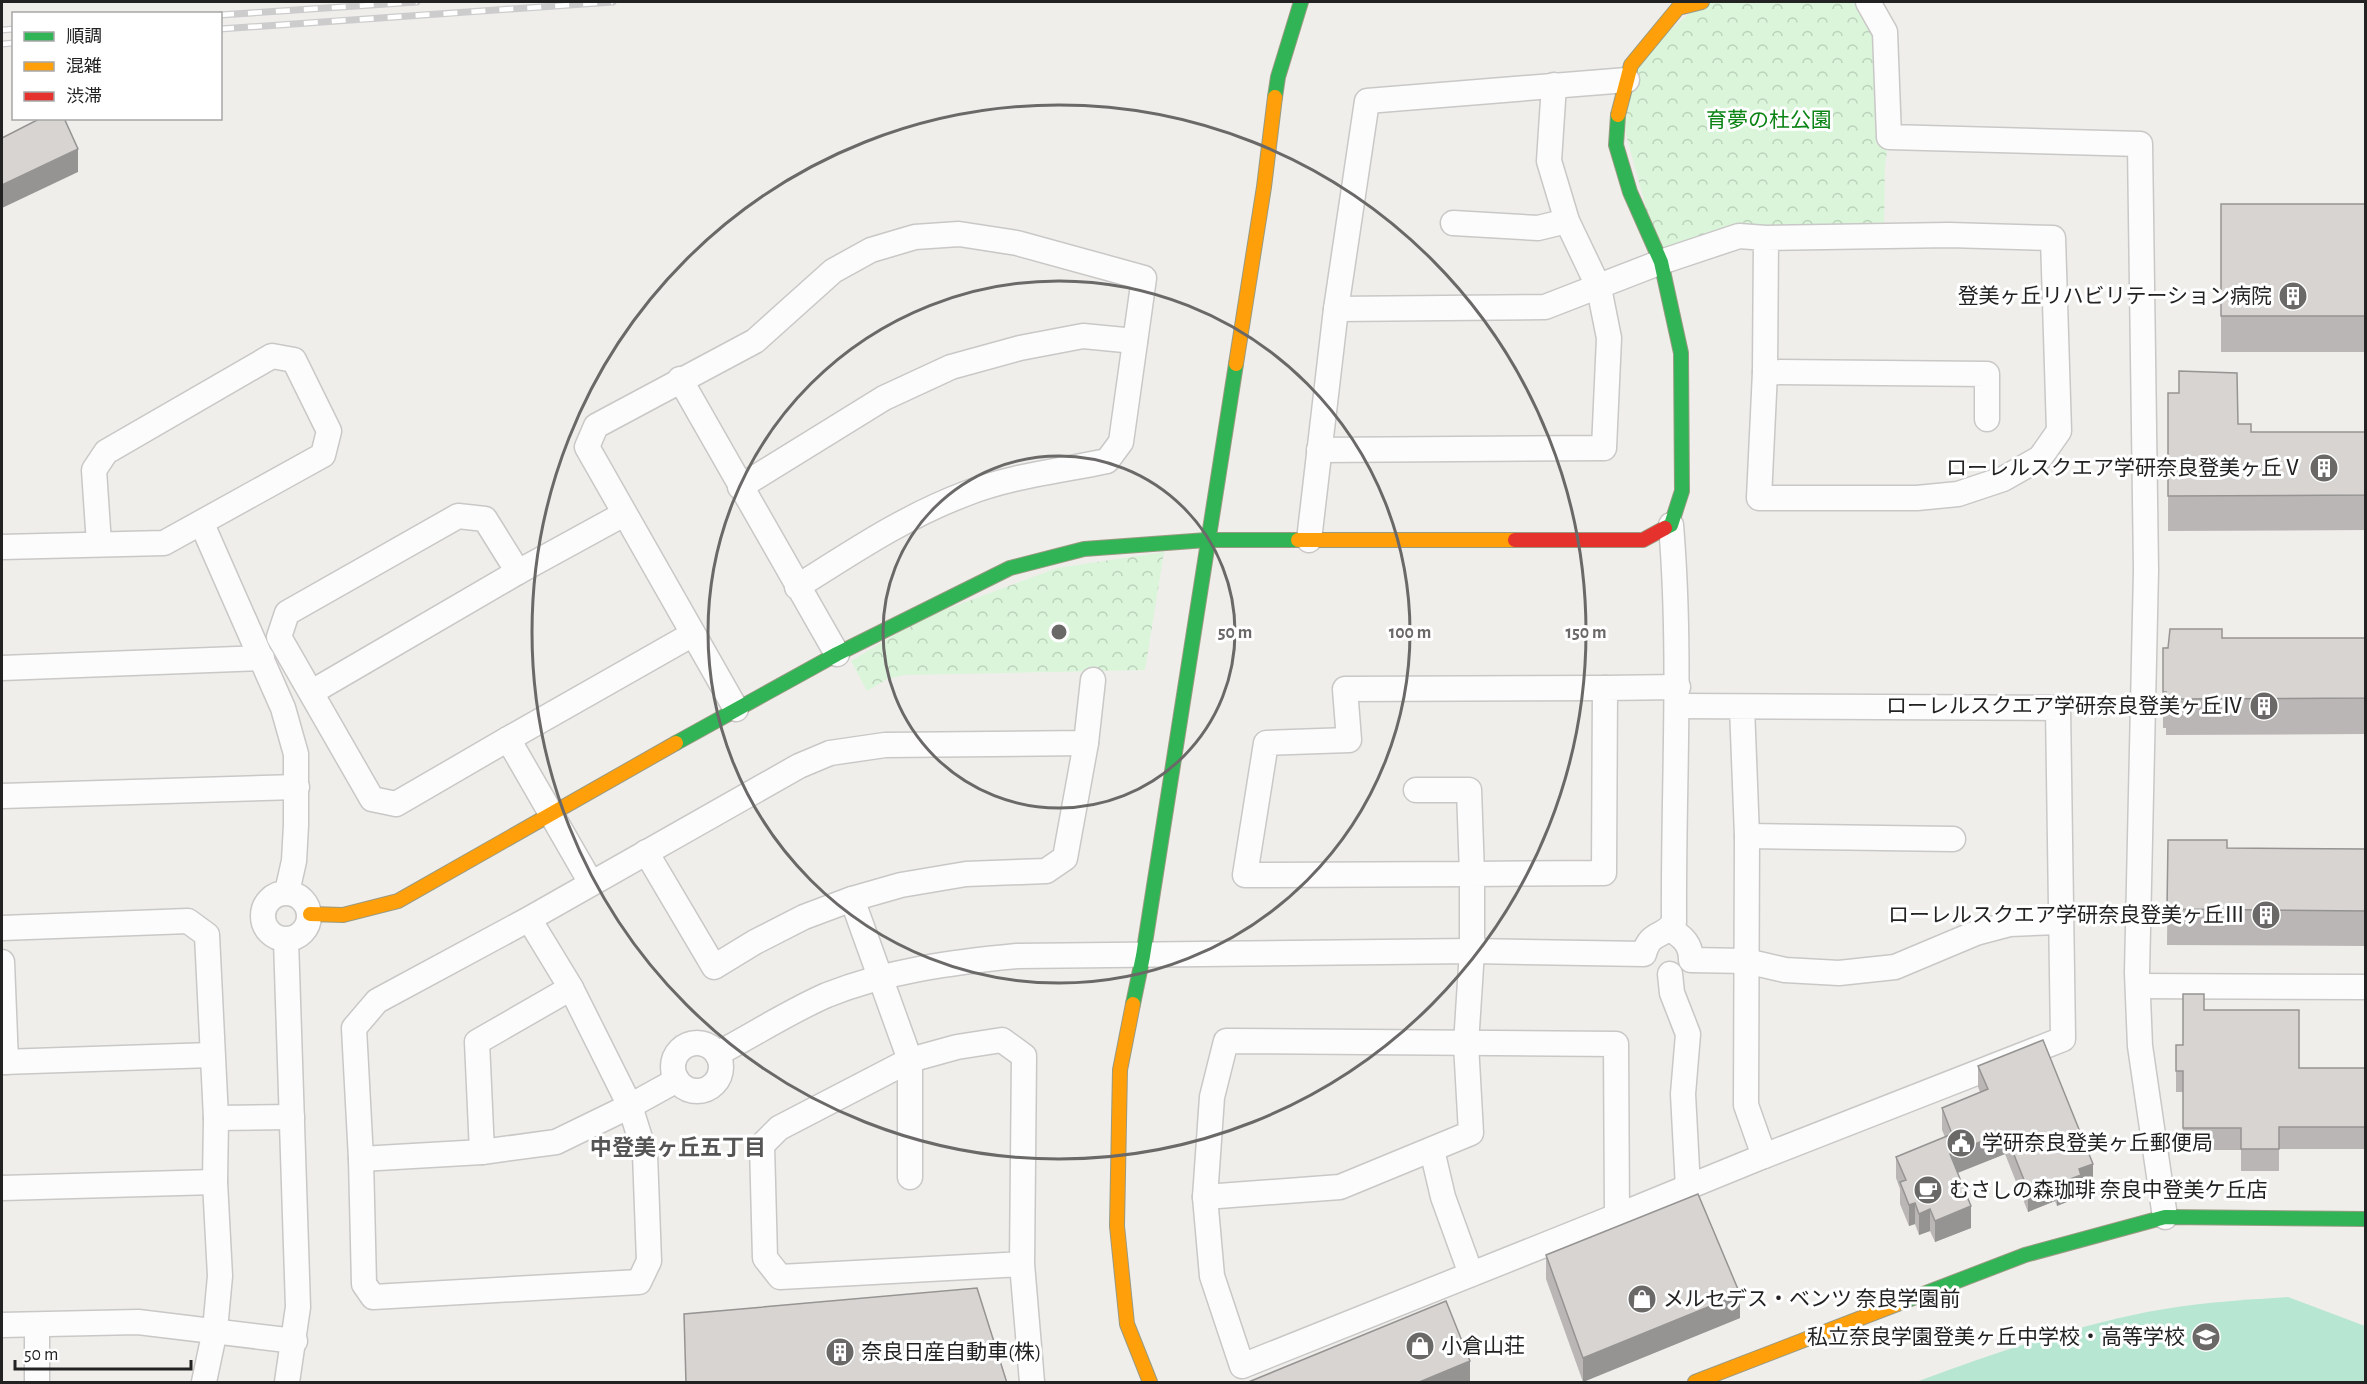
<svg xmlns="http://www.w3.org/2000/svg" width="2367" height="1384" font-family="'Alegreya Sans','Noto Sans JP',sans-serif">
<defs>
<pattern id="park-crowns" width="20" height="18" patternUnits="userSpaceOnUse" patternTransform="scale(1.5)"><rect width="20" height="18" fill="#daf5da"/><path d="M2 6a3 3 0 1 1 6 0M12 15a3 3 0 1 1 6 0" fill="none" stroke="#bbd2bb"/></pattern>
</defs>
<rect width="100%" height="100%" fill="#f0eeeb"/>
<!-- park -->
<g fill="url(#park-crowns)">
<polygon points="1702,2 1868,2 1889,137 1885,166 1884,236 1766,238 1661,262 1619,109 1631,65"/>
<polygon points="1164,552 1145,670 904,675 887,679 867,691 851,661 925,617 1057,568"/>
</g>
<!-- pitch -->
<path fill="#b7e6d2" d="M2288 1297 2365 1326V1382H1916C1991 1354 2068 1328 2147 1312 2194 1303 2241 1300 2288 1297Z"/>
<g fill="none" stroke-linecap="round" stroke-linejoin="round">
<!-- street casing -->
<g stroke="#c9c8c7" stroke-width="27">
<g id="street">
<polyline points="1868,2 1885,32 1889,137 2140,144 2146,570 2137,973 2140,1046 2165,1217"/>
<polyline points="1453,223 1538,228 1567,221"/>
<polyline points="1336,309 1545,307 1661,262 1739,236 1766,238 1949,235 2053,238 2059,431 2040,458 2003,479 1958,494 1917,498 1759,498 1765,372 1766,238"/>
<polyline points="1765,372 1987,374 1987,419"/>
<polyline points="680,379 837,654"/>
<polyline points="1319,450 1604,448 1609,338 1599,288 1567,221 1549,161 1554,85"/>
<polyline points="740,487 884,398 951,367 1020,348 1083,336 1135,341"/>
<polyline points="202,524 283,708 296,754 296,825 294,861 287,892"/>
<polyline points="1309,540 1336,309 1367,101 1627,80"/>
<polyline points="2,547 164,543 323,455 329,431 294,360 272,356 106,452 94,470 99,544"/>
<polyline points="518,572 485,519 458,516 287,613 279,637 372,799 396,804 508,739 591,883"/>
<polyline points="2,668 262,658"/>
<polyline points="312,692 518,572 624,514"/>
<polyline points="1677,706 2058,708 2063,1039 1764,1156 1746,1105 1747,836 1742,707"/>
<path d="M736 709 587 447 596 426 755 341 833 271 871 250 915 237 959 234 1017 243 1144 278 1121 442 1107 461C1060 471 1010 476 965 494 904 517 851 553 797 587"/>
<polyline points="508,739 693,634"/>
<polyline points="1416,790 1469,790 1472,874 1245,875 1266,743 1349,740 1345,689 1605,688"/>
<polyline points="2,796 297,787"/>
<polyline points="1747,836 1953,839"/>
<polyline points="646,852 714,967 755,942 804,917 852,899 901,885 966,874 1046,871 1065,858 1086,743"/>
<circle cx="286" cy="916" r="23"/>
<polyline points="852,899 910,1060 910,1177"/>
<polyline points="529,919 571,988 630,1106 645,1154 649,1261 639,1282 373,1297 364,1284 361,1159 354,1028 377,1001 529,919 799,766 830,753 885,745 1086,743 1093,680"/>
<polyline points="2,928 188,921 207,935 216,1118 215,1182 220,1276 215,1330 204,1382"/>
<path d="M1670 929C1683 937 1691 944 1691 960L1746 961 1785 970 1839 973 1895 967 1976 933 2010 924 2059 922"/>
<polyline points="286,940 298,1307 287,1382"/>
<polyline points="2,962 6,1062"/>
<polyline points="1670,974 1672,993 1688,1034 1683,1094 1688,1188"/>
<polyline points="2138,986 2366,987"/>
<polygon points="1226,1041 1616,1044 1617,1216 1242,1366 1212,1276 1205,1197 1212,1097"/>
<circle cx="697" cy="1067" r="24"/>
<path d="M717 1054C753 1035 790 1011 827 995 887 971 953 962 1017 956L1472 951 1644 954C1650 930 1665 938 1674 922 1673 789 1682 657 1671 525"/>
<polyline points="2,1062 212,1055"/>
<polyline points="216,1118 292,1117"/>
<polyline points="1432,1150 1443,1197 1471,1274"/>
<polyline points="482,1152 477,1042 571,988"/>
<polyline points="361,1159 482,1152 556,1142 630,1106 677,1080"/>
<polyline points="2,1188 215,1182"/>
<polyline points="1205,1197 1340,1187 1471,1133 1466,1044 1472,951 1472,874 1604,873 1605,688 1678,687"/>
<polyline points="1617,1216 1764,1156"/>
<polyline points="1022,1264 780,1277 765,1258 762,1145 779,1128 910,1060 957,1047 1002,1040 1024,1056 1022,1264 1032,1382"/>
<polyline points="2,1325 138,1322 295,1341"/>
<polyline points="37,1325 37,1382"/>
</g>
</g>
<!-- fast casing -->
<g stroke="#999a82" stroke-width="16">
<g id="fast">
<polyline points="1275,97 1278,77 1301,2"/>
<polyline points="1618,115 1616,145 1630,192 1661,262 1681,353 1682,491 1671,525 1665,528"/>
<polyline points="676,743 837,654 1010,568 1084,549 1207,540 1298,540"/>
<polyline points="1133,1004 1143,956 1236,364"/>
<polyline points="1900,1303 2025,1255 2165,1217 2366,1219"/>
</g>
</g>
<!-- slow casing -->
<g stroke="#999a82" stroke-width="16">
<g id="slow">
<polyline points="1618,115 1631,65 1678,8 1702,2"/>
<polyline points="1236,364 1264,187 1275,97"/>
<polyline points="1298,540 1515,540"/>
<polyline points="310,914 343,915 398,901 676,743"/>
<polyline points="1133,1004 1120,1070 1117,1226 1127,1324 1150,1382"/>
<polyline points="1695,1382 1900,1303"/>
</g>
</g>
<!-- jam casing -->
<g stroke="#999a82" stroke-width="16">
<polyline id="jam" points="1515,540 1643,540 1665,528"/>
</g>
<!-- street -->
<use href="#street" stroke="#fdfcfc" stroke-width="24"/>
<!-- fast -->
<use href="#fast" stroke="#30b455" stroke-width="14"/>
<!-- slow -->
<use href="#slow" stroke="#ff9f0a" stroke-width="14"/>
<!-- jam -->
<use href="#jam" stroke="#e5322d" stroke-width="14"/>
<!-- rail casing -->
<g stroke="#ccc" stroke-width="7">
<g id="rail">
<polyline points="220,15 417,2"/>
<polyline points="220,29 613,2"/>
<polyline points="2,30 14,29"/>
<polyline points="2,44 14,43"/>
</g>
</g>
<!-- rail -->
<use href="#rail" stroke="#fff" stroke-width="4.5" stroke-dasharray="14" stroke-linecap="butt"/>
</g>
<!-- wall -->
<g fill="#b9b6b5">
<rect x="2221" y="204" width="145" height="148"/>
<polygon points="2168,393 2238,424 2251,432 2366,432 2366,530 2168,531"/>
<polygon points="2222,638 2366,638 2366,734 2166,735 2166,728 2163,728 2163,648"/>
<polygon points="2168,840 2227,848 2366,849 2366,946 2167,945"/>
<polygon points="2204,1010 2299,1068 2366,1068 2366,1149 2279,1149 2279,1171 2241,1171 2241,1150 2183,1150 2183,1092 2176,1092 2176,1045 2183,1045"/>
<polygon points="1978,1066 2093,1185 2081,1190 2081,1196 2057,1206 2055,1201 2028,1212 2005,1154 1957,1173 1971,1228 1935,1242 1930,1231 1919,1235 1915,1224 1909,1226 1900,1204 1900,1189 1896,1178 1896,1157 1945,1137 1942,1130 1942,1108 1980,1092 1978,1087"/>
<polygon points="1546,1255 1740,1318 1583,1382 1546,1279"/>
</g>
<!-- shaded-wall -->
<g fill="#969493">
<polygon points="78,149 78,172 2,208 2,185"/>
<polygon points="2005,1132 2005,1154 1950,1176 1950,1154"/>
<polygon points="2093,1164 2093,1185 2081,1190 2081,1196 2057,1206 2057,1184 2079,1169"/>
<polygon points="2055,1179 2055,1201 2028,1212 2028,1190"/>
<polygon points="1915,1203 1915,1224 1909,1226 1909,1205"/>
<polygon points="1971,1206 1971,1228 1935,1242 1935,1221"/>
<polygon points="1930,1209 1930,1231 1919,1235 1919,1214"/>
<polygon points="1740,1294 1740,1318 1583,1382 1583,1358"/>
<polygon points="1470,1361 1470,1381 1467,1383 1417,1383"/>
</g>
<!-- building -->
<g fill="#d7d4d2" stroke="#969493" stroke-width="1.5">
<polygon points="41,118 64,118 78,149 2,185 2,138"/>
<rect x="2221" y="204" width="145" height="112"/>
<polygon points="2179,371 2237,373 2238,424 2251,424 2251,432 2366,432 2366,495 2168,496 2168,393 2179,393"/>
<polygon points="2170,629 2222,629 2222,638 2366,638 2366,698 2166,699 2166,692 2163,692 2163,648 2168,648"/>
<polygon points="2168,840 2227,840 2227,848 2366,849 2366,911 2167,909"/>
<polygon points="2183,994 2204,994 2204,1010 2299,1010 2299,1068 2366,1068 2366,1127 2279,1127 2279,1149 2241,1149 2241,1128 2183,1128 2183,1071 2176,1071 2176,1045 2183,1045"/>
<polygon points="2043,1040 2093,1164 2079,1169 2081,1175 2057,1184 2055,1179 2028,1190 2005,1132 1950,1154 1971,1206 1935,1221 1930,1209 1919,1214 1915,1203 1909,1205 1900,1182 1906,1180 1896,1157 1952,1134 1942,1108 1988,1089 1978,1066"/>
<polygon points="1698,1194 1740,1294 1583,1358 1546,1255"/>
<polygon points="977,1288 1007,1383 686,1383 684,1314"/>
<polygon points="1446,1301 1470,1361 1417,1383 1246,1383"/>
</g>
<!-- distance rings -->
<g fill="none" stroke="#6a6968" stroke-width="3">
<circle cx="1059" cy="632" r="176"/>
<circle cx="1059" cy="632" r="351"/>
<circle cx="1059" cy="632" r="527"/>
</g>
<!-- icons -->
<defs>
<g id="building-disc" transform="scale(1.5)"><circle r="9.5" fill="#6a6968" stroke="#fff"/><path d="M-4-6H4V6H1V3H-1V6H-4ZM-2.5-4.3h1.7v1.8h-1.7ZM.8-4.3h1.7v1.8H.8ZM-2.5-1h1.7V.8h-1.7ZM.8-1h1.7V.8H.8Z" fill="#fff"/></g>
<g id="civic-disc" transform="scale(1.5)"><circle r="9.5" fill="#6a6968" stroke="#fff"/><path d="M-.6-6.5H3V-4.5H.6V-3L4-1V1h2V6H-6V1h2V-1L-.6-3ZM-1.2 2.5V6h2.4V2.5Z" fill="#fff"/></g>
<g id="cafe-disc" transform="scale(1.5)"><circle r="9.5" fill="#6a6968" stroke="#fff"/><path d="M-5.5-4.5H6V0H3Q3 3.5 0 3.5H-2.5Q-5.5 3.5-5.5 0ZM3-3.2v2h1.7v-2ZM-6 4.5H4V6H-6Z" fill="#fff"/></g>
<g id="shop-disc" transform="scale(1.5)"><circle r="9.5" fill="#6a6968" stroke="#fff"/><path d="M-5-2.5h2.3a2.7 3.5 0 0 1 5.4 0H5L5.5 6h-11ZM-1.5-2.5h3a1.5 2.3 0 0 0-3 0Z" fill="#fff"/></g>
<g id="school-disc" transform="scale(1.5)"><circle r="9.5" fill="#6a6968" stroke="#fff"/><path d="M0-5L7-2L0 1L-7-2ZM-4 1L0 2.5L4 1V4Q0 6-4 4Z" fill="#fff"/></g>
</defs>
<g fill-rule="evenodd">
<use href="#building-disc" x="2293" y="296"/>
<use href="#building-disc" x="2324" y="468"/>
<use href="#building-disc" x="2264" y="706"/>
<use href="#building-disc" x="2266" y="915"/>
<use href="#civic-disc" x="1961" y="1143"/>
<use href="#cafe-disc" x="1928" y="1190"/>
<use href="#shop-disc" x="1642" y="1299"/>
<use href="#school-disc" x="2206" y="1337"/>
<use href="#shop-disc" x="1420" y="1346"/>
<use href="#building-disc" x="840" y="1352"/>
</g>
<g text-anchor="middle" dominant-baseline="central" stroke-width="6" stroke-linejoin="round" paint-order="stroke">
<!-- park labels -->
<g font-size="21" fill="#0c8416" stroke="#fff">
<text x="1769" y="120">育夢の杜公園</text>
</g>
<!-- poi labels -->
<g font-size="21" fill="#222" stroke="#fff" text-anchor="end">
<text x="2272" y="296">登美ヶ丘リハビリテーション病院</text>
<text x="2303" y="468">ローレルスクエア学研奈良登美ヶ丘Ⅴ</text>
<text x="2243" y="706">ローレルスクエア学研奈良登美ヶ丘Ⅳ</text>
<text x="2245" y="915">ローレルスクエア学研奈良登美ヶ丘Ⅲ</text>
<text x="1982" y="1143" text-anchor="start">学研奈良登美ヶ丘郵便局</text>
<text x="1949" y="1190" text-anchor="start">むさしの森珈琲 奈良中登美ケ丘店</text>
<text x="1663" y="1299" text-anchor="start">メルセデス・ベンツ 奈良学園前</text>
<text x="2185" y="1337">私立奈良学園登美ヶ丘中学校・高等学校</text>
<text x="1441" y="1346" text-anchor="start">小倉山荘</text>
<text x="861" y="1352" text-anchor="start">奈良日産自動車(株)</text>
</g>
<!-- neighbourhood labels -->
<g font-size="22" font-weight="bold" fill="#555" stroke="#fff">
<text x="678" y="1148">中登美ヶ丘五丁目</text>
</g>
</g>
<circle cx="1059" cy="632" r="9" fill="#6a6968" stroke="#fff" stroke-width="3"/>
<g font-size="18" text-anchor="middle" font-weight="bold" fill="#6a6968" stroke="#fff" stroke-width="6" stroke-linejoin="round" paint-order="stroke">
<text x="1235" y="638">50 m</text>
<text x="1410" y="638">100 m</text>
<text x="1586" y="638">150 m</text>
</g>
<!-- border -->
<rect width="2367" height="1384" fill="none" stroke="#222222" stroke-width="6"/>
<!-- legend -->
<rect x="12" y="12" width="210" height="108" fill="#ffffff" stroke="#a7a7a7" stroke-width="1.5"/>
<rect x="24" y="32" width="30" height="9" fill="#30b455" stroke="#a7a7a7" stroke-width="1.5"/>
<text x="66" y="42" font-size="18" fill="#222222">順調</text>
<rect x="24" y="62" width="30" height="9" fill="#ff9f0a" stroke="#a7a7a7" stroke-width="1.5"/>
<text x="66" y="72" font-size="18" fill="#222222">混雑</text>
<rect x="24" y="92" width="30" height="9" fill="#e5322d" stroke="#a7a7a7" stroke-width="1.5"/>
<text x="66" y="102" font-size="18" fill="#222222">渋滞</text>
<!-- scale -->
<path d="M15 1360v9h176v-9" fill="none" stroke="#222222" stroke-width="3"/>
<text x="24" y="1360" font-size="18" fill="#222222" stroke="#ffffff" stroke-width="4.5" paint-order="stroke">50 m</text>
</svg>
